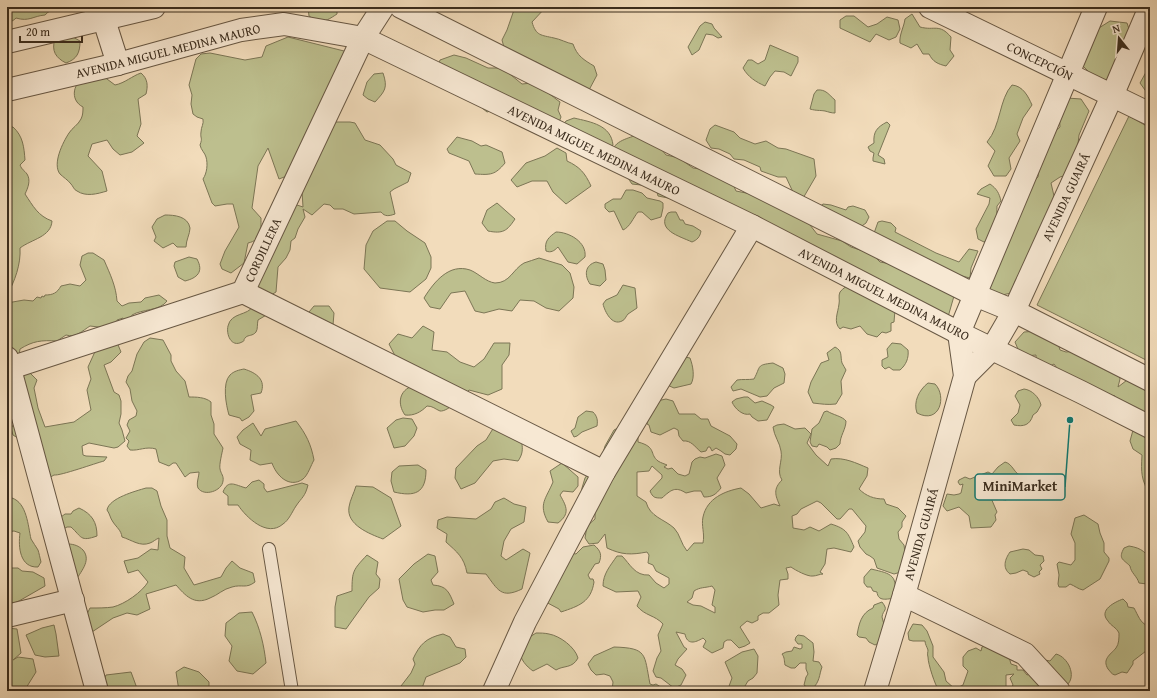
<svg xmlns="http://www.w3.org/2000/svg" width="1157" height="698" font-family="'Gentium Book Plus',serif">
<rect width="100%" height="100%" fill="#f2dcbb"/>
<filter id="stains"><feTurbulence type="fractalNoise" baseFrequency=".005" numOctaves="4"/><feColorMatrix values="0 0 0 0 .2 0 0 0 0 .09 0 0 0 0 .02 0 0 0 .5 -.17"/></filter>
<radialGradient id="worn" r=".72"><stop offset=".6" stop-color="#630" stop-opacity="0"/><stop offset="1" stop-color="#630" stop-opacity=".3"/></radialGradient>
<!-- green -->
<g fill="#bdbf8e" stroke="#7c7656" fill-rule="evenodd">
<path d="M7 7H79C75 8 70 10 66 10 55 9 53 7 45 15 33 16 29 22 16 18 13 21 11 22 7 21Z"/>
<path d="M308 7H337V14C325 22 321 24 309 16Z"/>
<path d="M515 7H546L532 22C536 36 541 35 554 38 560 39 567 43 573 44 577 56 584 60 594 66L597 75 589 90 536 62 505 51 502 40 507 30Z"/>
<path d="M912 14 920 27C935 31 939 23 951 37L950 50 954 56 946 66C938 64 933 62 929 54H923L917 44 911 48 900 43C899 35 904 27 905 19Z"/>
<polygon points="846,16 854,16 868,27 877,24 887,17 898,20 900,29 896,37 889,40 876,34 870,42 840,28 840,20"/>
<polygon points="1110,21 1127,23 1130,32 1107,80 1095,78 1082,65 1091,33"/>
<polygon points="705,22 712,24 714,28 722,37 718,38 713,35 706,34 699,50 692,55 688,47 700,26"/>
<path d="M73 37 80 41C80 53 77 59 66 63 56 58 51 51 55 39Z"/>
<path d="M288 37 348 52 292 174 279 179 268 148 258 166 252 208 261 218C261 230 262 240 248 243L244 263 231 273 222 269 220 264 225 251 239 227 233 204H227L215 206 212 203 203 179C207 173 208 164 206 157 205 153 201 150 200 145 203 137 200 139 201 132 201 127 204 124 203 119L197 117 193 114 191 104 192 95 189 85 196 59 201 54 210 53 245 60 262 57 266 46Z"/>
<path d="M770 45 798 57V62L791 76 784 72 775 71 770 77 765 86C756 82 748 77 743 68L748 60H752L758 64 765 60Z"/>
<path d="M454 55 466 58 488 68H499L506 71 522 84C525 84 529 83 532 83 539 85 553 97 560 102L558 110 561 117 559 122 497 109 487 112 482 108 483 101 436 73 440 60Z"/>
<polygon points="1150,65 1150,97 1140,83"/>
<path d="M141 73C148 79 148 86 146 94L138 99 141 124 137 136 144 143 132 152 120 155 113 149 107 140 92 144 88 156 102 171 107 191C97 194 86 197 77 191 74 190 73 186 71 184 68 180 63 177 60 174 52 164 63 142 69 133 72 128 78 125 81 119 83 115 83 111 83 107 69 100 73 81 87 77 92 76 98 76 103 76L115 85C125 83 132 76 141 73Z"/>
<path d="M383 73C388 88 385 91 375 102L368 99 363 95 367 82 374 74Z"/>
<path d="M1012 85C1023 86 1028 96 1032 105L1023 118 1017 134 1020 141 1009 158 1011 169 1006 176H994L988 166 995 151 987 142C1001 126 999 99 1012 85Z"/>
<path d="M817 90C826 89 829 95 835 100V113C831 113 829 112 825 111 819 110 817 111 810 109L814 94Z"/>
<polygon points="1067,98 1081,99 1089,111 1079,135 1077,153 1080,171 1060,177 1051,183 1054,196 1048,217 1025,269 1015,281 1011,293 985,299 1026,189 1038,177 1042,151 1050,136 1060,127 1059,112"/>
<polygon points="1129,116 1150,128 1150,362 1037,305"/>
<path d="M574 118C591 122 611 125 613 145L607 152 563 125 566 121Z"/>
<path d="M332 122H350L355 123 365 140 380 145 393 159 396 165 411 173 408 182 394 189 390 192 395 214C389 216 385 217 381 212L354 214 343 209H334L330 205 324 204 312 215 303 209 305 217 298 229 295 238 291 241 290 250 286 258 278 267 276 292 271 295 260 294 256 282 287 213 297 205 303 207 302 191 304 177 318 159Z"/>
<path d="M887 122 890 125 878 155 884 159 885 164 873 161V158L874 153 870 151 868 147 874 143C873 132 877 127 887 122Z"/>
<polygon points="715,125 734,132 740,138 755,144 766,141 778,148 786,149 814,159 816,176 802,200 792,190 786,177 778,177 761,171 760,167 744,160 734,159 730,154 719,149 711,148 706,140 710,129"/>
<path d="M7 127H13C23 136 24 147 25 160L20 165C22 170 24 170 27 174 31 180 28 188 25 194 33 206 38 216 52 221 51 237 32 239 20 248 21 264 15 281 7 295Z"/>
<path d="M634 136 644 137 662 150 666 155 679 158 693 168 700 169 732 182 736 191 751 194 801 211 810 225 817 234 842 241 851 247 872 254 880 262 891 264 954 296 948 317 675 197 668 198 658 196 657 192 648 181 641 185 632 184C628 179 627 175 624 170 621 165 617 161 615 156 608 144 625 139 634 136Z"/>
<path d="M457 137 472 141 481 146 486 145 502 152 505 163C495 175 491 175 475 174L469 161 449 153 447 149Z"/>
<path d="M557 148 566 153 567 161C580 167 585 173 591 186L566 204 553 192 547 181H532L517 187 511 180 526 163 545 156Z"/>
<path d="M990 184C997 189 999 193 1001 201L997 206C996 227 1001 227 984 242L978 239 976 229 989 204 990 198 977 194 981 189Z"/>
<path d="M626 190H633L642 193 647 198 660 201 663 203V208L661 217 651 220 642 212H638C633 218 630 227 623 230L614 211 609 212 605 208V204L613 199H621Z"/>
<path d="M497 203 515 219C507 231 503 234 488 231L482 223 487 210Z"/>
<polygon points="823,204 831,205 846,210 848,207 853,206 865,210 869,217 866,223 859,228 818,208"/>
<path d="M671 212H676L680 220H683L685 224 693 226 701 231C700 237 697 240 692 242 679 236 656 230 668 213Z"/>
<path d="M165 215C174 215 188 216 190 228 190 234 186 240 186 247H177L173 243 163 248 154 241 156 237 152 227 157 219Z"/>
<polygon points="387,221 395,221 407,231 425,243 431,257 431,268 426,279 410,292 380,288 364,269 366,245 373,231"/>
<path d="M882 221 891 223 896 228 895 232 936 253 959 262 969 249 978 251 971 268 970 278C954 274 932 270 922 256L909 253 873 236 878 222Z"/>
<path d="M556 232C569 232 587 242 585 257L577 264 568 262 558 247C554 251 551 253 546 251 544 241 549 237 556 232Z"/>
<path d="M93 253 104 260C110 274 116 286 117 301L122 306 129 303 141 302 145 298 159 295 167 301C160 311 142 309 132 315L131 319 124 322 123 318 117 320V324L107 328 90 326C82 331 76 338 66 335L57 341C41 340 33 341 20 349L19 355H7V303L24 300 33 301 37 297 41 298 42 296 44 297 45 295C53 295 57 293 61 286L70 284 80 286 86 280 80 265 82 256 88 253Z"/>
<path d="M189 257 197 259C204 272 197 278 185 281L178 277 174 266 175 262Z"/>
<path d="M539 258 562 265 570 273 574 287 573 298 559 311 546 308 534 301 520 300 512 311 499 309 484 313 475 311 465 291 451 293 440 309 430 307 424 298C434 282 449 263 470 270 478 273 486 282 495 283 510 283 513 269 524 263 529 261 534 260 539 258Z"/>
<path d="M596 262 603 264 605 270 606 280 600 286 590 284C584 275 585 265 596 262Z"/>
<path d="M851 284 895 310 894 322 891 323V331L886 333 882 332 877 337 867 334 860 326 851 329 843 327 840 329C833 322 838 313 839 304 840 300 838 296 840 292 843 288 847 286 851 284Z"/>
<path d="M623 285 635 288 637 308C634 310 631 312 628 314 626 316 625 320 622 321 612 326 605 312 603 304L606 300 617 295Z"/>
<path d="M253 306 268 314 258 320C257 324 258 329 256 332 253 336 248 335 246 337 242 341 246 340 242 342 231 348 226 334 228 326 231 312 248 316 253 306Z"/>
<polygon points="314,306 329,306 334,313 333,325 309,318 309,312"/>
<path d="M423 326 434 332 432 350 447 352 460 362 474 367 484 359 494 343H510L509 355 502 365V389L488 395 469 390C463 396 448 412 440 411 435 409 433 406 427 406 421 412 414 416 405 415 397 404 399 390 413 386 405 372 396 359 389 344L398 334 412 338Z"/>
<path d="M1038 331 1058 343 1060 350 1066 352 1075 351 1118 370 1120 379 1118 387 1131 377 1150 389V495C1141 479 1141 473 1142 455L1133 449 1130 441 1138 412 1115 404 1114 395 1113 397 1059 371 1054 364 1050 366 1036 361V355L1026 356 1020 354 1015 342 1024 332Z"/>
<path d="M150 338 163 340 171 355V361L176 371 185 381 189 397C196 397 205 397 211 402V415L214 424V434L223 448C222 453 219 465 220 469 221 474 224 476 223 481 222 491 204 497 198 488 196 483 199 477 199 472L190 473 185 477 176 463H173L169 466 159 462 156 449C146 446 139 451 130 450L127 446 129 441 126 438 130 431 127 425 129 420 136 416 137 411 132 401 130 389 126 382 128 376 132 371 137 354 144 342Z"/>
<path d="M116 340 121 352 111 362 104 365 114 392 119 395 121 401V414L119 423 122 430 125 441 118 447 114 448 89 443 82 446 83 455 86 456 107 457 104 461C96 463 60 476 54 475L47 479 21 440 13 435 11 428 22 414 7 372 30 373 37 380 34 388 38 408 45 427 74 422 91 410 87 390 91 379 88 367 98 345Z"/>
<path d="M892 343 901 344 908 350C909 358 906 365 900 370H893L889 367 885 369 882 366V360L888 357 887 349Z"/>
<path d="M835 347C843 351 840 356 842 363 843 365 845 368 846 370L841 381 842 394 836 404C827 405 822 404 813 403L808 392 811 382 821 363 829 360 827 353Z"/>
<path d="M685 357 690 358C693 366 695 377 691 384L674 388 665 384Z"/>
<path d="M773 363 783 368 785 374 784 383 774 388 767 396 760 397 741 389 733 391 731 387 737 380C743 379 748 380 754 379 761 366 756 365 773 363Z"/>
<path d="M244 369C257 373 266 380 261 393L251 395 254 411 249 417 242 421 240 418 229 415C226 405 222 383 230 375 234 371 239 370 244 369Z"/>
<path d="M928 383 935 384C947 396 940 425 917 413 913 402 919 390 928 383Z"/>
<path d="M1024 389C1032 390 1039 397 1041 405L1037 412 1033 415C1030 425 1024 427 1014 425L1011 420 1018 413 1020 405 1015 396 1018 391Z"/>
<path d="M744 397H748L755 403 762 401 771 405 774 407 767 420 758 421 752 417 750 414C743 416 735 409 732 402L736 399Z"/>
<path d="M666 399 673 401 679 414H695L701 419H708L711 426 730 436 737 444 736 449 730 455 725 454 721 451 716 448 712 451 710 447H708L706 451 701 452C695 447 691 440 683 441L679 436 678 430 674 428 660 435 651 432 649 425 647 424 648 419 657 401Z"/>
<path d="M586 411 593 412C597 416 598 420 597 426L582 432 577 436 574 437 571 431 575 428 578 417Z"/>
<path d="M827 411C833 415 842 416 846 421 846 429 840 436 840 444L836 448 830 450 827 447 819 444 817 447 812 446 810 442 812 429 819 423 824 412Z"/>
<polygon points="403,418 412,419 417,428 414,436 405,446 394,448 387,428 396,420"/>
<path d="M296 421C306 434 311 444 314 460 311 465 308 475 303 479 289 489 276 475 272 463L260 465 250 460 251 450 240 444 237 437 243 430 253 423 261 436 265 429Z"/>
<path d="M784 424 795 429 805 428 811 434 807 443 816 455 828 466 831 459C844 457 856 463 868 468L867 476 859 489C866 496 874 499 884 499L886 504 898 508 906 516 902 522V527L898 532 899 539 904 545 906 560 901 572 894 574 877 568 874 559 870 556 866 554 860 547 858 541 865 532 866 526 852 509H849L840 519H837L821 503 817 501 801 509 797 514 792 516 793 528 804 530 810 527 819 531 831 524C847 529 848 533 854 547L851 552 834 548 827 549 825 564 820 572 823 574C820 574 816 576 813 576 808 577 795 570 791 567L786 568 788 574V579L780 580 778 595 779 605 769 613H763L758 616V620L752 623 747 621 740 627 750 643 745 646 739 648 731 640H727L724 642 723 648 712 653 703 647 706 641 703 638C695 643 687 645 685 634L676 632 684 647 687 649 678 659 675 665 682 669 686 675 681 685 674 688 661 678 656 677 653 671 657 658 661 651 658 635 663 624C655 615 645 616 637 606L641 597 638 591 616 592 603 586C603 574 610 566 617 556H622C630 564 635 576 649 575L656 583 664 588 669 584V578L656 571 653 565 648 563 649 555 647 552C631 555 622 555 607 548L605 534 598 543 589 544 585 538 587 526 595 519V513L581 501 582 488 585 478 603 453 605 446 614 430 622 426 638 435V442C657 447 649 454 658 461 661 463 665 464 667 465L664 467 668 469 672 468 678 474 685 476 689 474 692 462 695 459 700 457 705 458 716 454 722 456 725 465 717 478 721 488C716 494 713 497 704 497L701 491H694L686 493C675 486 671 490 662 498 655 498 653 498 650 491L662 478V475L652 466 649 471 637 472V496L646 502C650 517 664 519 674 528 680 534 681 544 687 551L694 543H703C705 533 701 526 703 517 707 498 725 491 741 488L749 494 761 508 774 504 780 506C775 495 773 489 782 480 776 471 783 461 781 451 780 443 774 436 773 427L777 425ZM712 586 715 590 712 605 715 607V613L701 606 693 605 687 602 692 598 694 591C700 587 705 588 712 586Z"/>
<path d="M494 427 518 429C521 441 526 450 518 461L504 459 493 461 475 483 461 489 455 478 456 468 477 446 486 440Z"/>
<path d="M1005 462C1013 464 1014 474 1022 476L1024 481 1022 487 1006 500 991 498 997 512 995 515 996 520 991 527 971 528 969 516 959 507 947 511 943 506 947 494 954 495 959 494 961 493 963 484 960 485 958 482 959 480 965 477 970 479 988 472 992 474 998 467Z"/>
<path d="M562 463 578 477V486L573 492 563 491 560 495C567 507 570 514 558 523L548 522C538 504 546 499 553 482L550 471Z"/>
<path d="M418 465 426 470C426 493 415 497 394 492L391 481 392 472 399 466Z"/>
<path d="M259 480 264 484V488L267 492 302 483 308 485C305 497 302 497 296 506 292 512 289 520 283 524 267 538 246 517 238 505H228V496L223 492C228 479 235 485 246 488L252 482Z"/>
<path d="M356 486 373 487 391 498 401 526 383 539C370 534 346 525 349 507 350 500 354 493 356 486Z"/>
<path d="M146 488H152L157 491 161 506 167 520V536L170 548 185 557 184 568 194 585 221 577 226 568 232 561 240 568 253 573 255 582C246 589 242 584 232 587 223 589 218 595 210 598 194 606 185 595 176 585L146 594 150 609 137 615 127 613 113 618 92 632 84 620 90 608C98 608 106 608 113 607 125 604 142 592 148 582L138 570 128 573 124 561 138 558 151 549 158 550 159 538C156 539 153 542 150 543 140 547 132 540 122 537 121 530 117 528 113 522 110 518 110 514 107 510 109 498 136 491 146 488Z"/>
<path d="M12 498C27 503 28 526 31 539 33 543 36 546 38 550 39 553 40 558 41 562L38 567C20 568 18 547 20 533L14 531 7 532V501Z"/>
<path d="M504 498 514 504 526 507 524 522 511 529 504 541 501 556 506 560 523 549 530 553 522 589C501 599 498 590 486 574L467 573C464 557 457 552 446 542L447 534 437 528 438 520 447 517 476 519 491 509 495 502Z"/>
<path d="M79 508C92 514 97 522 97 536 80 542 82 537 71 527H67L60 531 61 517 65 514H71L73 511Z"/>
<path d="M1084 515 1098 524 1100 533 1104 543V552L1109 558V561L1100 579 1083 590C1078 589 1075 586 1070 584L1066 587H1059L1058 584 1059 575 1057 564 1059 562 1071 565 1075 560V543L1071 534 1075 518Z"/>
<path d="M68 544C74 544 79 546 83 550 92 561 80 572 75 582Z"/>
<path d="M594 545C601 551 602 555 599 563L595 564 588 575 590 579H593L594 582C591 602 579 606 561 612L559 609 542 600 571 553 576 554 583 547Z"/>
<path d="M1129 546C1155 550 1150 567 1150 588L1147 587V584L1139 583C1137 576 1131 573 1130 566 1123 559 1118 559 1124 548Z"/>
<path d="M1023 549 1029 550 1035 555 1043 556 1044 561 1040 565 1042 569 1039 572 1040 574 1034 577 1028 574V572L1023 570 1016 573 1010 574C1002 568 1005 559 1010 552Z"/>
<path d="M428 554 435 556 438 572 431 580 433 585C447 586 449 592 454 604L444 610H435L423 612 407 607 403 600 399 579 414 564Z"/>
<path d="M367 555 378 562 376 574 380 579 379 588 369 597 356 615 346 629 335 627V607L337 596 352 591C352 571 353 570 367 555Z"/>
<polygon points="7,568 18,568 22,571 33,572 44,578 45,586 19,601 7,606"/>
<path d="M871 569C893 574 897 575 895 598 887 599 878 602 877 592L873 591 871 587H867L864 583V577Z"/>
<path d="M1123 599 1127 603 1128 607 1134 608C1138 615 1140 623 1148 626L1150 630 1147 638 1146 651 1133 661V664L1127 673 1122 672 1115 675C1111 674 1111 672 1108 669 1102 659 1110 655 1116 648 1119 644 1119 638 1119 633 1116 627 1111 626 1108 621 1098 610 1115 602 1123 599Z"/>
<path d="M882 602C889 611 883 609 882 617L885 628 879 643 875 645 869 642 866 638 859 637 857 635C859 624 861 613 873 608L874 605Z"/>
<path d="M252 612C260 628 264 645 266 663L253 674 237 671 229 661 232 646 225 636 226 623 239 613Z"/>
<path d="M913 624 922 625 927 631 933 646V657L944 672 946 681 955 689 963 685 968 671 963 666V657L968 651 976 648 981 651 982 647 986 645 1009 657 1011 664 1017 666V670H1023L1027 675 1033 673 1046 687 1044 691H1009L1013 685 1010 678 1014 674 1006 675V686L1001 691H939C935 685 928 664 928 657 927 654 928 652 928 650 927 647 925 644 925 641H913L909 640 908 633Z"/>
<polygon points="54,625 56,634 59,656 45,657 35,655 26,635 42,628"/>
<polygon points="7,628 17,629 21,653 13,660 18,657 33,659 36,672 26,688 12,688 7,683 7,664 9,663 7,662"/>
<path d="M536 633C540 633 545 633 549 634 560 636 575 647 578 658 572 669 564 665 556 670L547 664 533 671C526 666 521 660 519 651L525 640Z"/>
<path d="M443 634 450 637 456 647 465 649 466 657 460 663 426 677 421 691 418 689 416 691H401V686L411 673 415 664 413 659C420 644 426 638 443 634Z"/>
<path d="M798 635 804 636 813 643 814 652 813 661 819 662 822 667C819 675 820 682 812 689L808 688 804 685 806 677 808 674 806 669V663H800L795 668H791L785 665C784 661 785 658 782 654L786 652 792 651 794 647 800 649 802 648V644H798L795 640 796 637Z"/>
<path d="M614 647C648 648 644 654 650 684L653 685 656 684 667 691H612L613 682 610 676 604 674 596 675 591 670 588 664 594 656Z"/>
<polygon points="754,649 758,656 757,673 753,678 748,681 742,691 732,691 728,689 732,678 725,662 742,652"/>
<path d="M1056 654C1068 657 1077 676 1067 685L1045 660 1050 661Z"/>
<polygon points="184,667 199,672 209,682 209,691 179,691 176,672"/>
<polygon points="131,672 138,691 99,691 106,675"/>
</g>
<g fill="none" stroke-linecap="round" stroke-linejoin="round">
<!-- lane casing -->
<g stroke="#685844" stroke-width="14">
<polyline id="lane" points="269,549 292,691"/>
</g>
<!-- street casing -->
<g stroke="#685844" stroke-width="24">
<g id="street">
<polyline points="401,7 975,295 1014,311 1150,380"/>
<polyline points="930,7 1150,114"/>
<polyline points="104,20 118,64"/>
<polyline points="7,42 154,7"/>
<polyline points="7,90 118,64 241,30 284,24 363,38 752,226 959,333 1081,392 1150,427"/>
<polyline points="243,292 604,472"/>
<polyline points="7,358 97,691"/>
<polyline points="7,369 243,292 363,38 383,7"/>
<polyline points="965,376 992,349 1014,311 1112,96 1150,7"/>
<polyline points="904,595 1025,654 1059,691"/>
<polyline points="7,616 73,600"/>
<polyline points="494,691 525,622 604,472 752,226"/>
<polyline points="875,691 904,595 965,376 959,333 1096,7"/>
</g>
</g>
<!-- lane -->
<use href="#lane" stroke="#f7e8d3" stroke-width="12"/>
<!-- street -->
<use href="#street" stroke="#f7e8d3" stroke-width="22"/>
</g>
<g text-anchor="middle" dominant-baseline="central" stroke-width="3.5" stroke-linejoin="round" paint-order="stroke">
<!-- street labels -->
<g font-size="13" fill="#3a2c1d" stroke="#f7e8d3">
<text transform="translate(168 51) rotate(-14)">AVENIDA MIGUEL MEDINA MAURO</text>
<text transform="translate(1040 61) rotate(26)">CONCEPCIÓN</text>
<text transform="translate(594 150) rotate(26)">AVENIDA MIGUEL MEDINA MAURO</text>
<text transform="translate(1066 197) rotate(-65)">AVENIDA GUAIRÁ</text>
<text transform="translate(263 250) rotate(-65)">CORDILLERA</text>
<text transform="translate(884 294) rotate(27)">AVENIDA MIGUEL MEDINA MAURO</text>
<text transform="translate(921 534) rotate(-74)">AVENIDA GUAIRÁ</text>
</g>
</g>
<!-- callouts -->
<path fill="none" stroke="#0f766e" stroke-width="1.5" d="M1070 420L1065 487"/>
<circle fill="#0f766e" stroke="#f7e8d3" stroke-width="1.5" cx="1070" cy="420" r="4"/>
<rect fill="#f7e8d3" stroke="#0f766e" stroke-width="1.5" x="975" y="474" width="90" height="26" rx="4"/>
<g font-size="14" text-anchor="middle" font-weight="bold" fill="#3a2c1d">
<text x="1020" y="491">MiniMarket</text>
</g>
<!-- margin -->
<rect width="1157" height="698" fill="none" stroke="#f2dcbb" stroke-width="24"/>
<rect x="8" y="8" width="1141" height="682" fill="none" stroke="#3a2c1d" stroke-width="2"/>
<rect x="12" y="12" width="1133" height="674" fill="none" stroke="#3a2c1d"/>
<!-- north arrow -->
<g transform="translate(1119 38) rotate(343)" stroke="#f7e8d3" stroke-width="3" paint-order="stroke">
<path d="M0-3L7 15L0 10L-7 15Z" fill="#3a2c1d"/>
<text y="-6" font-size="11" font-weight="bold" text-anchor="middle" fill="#3a2c1d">N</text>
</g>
<!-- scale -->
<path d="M20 36v6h62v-6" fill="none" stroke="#3a2c1d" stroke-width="2"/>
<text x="26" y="36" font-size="12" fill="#3a2c1d" stroke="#f7e8d3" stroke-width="3" paint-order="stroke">20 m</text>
<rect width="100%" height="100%" filter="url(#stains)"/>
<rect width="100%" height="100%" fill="url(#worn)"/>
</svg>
